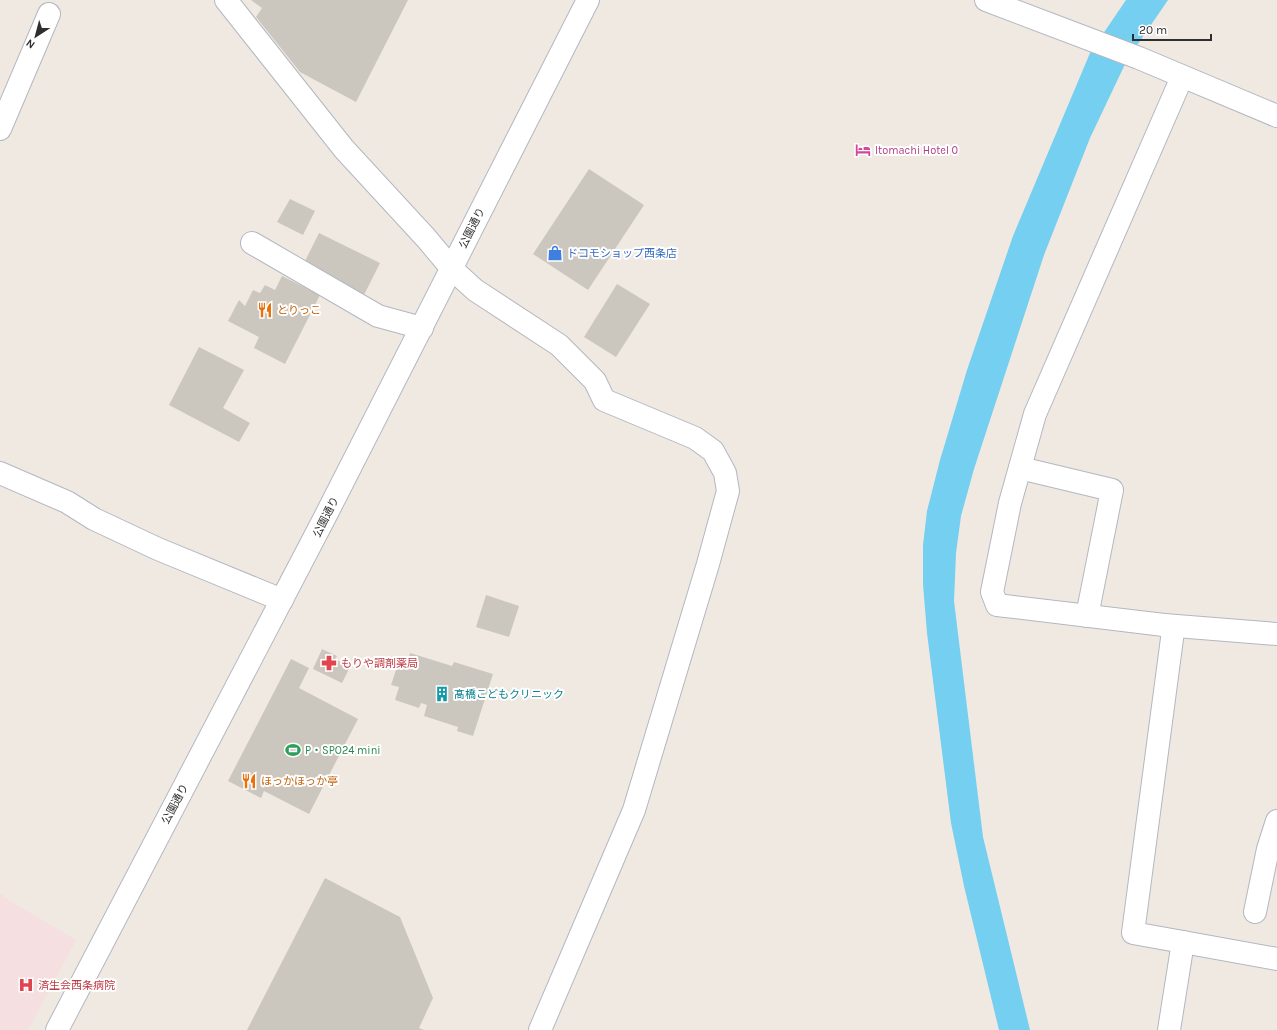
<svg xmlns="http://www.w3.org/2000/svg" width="1277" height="1030" font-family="Karla,'Noto Sans JP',sans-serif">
<rect width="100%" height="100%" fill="#efe9e1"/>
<!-- medical -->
<polygon fill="#f5dfe0" points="0,893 12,902 76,940 28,1030 0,1030"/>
<!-- water -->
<polygon fill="#75cff0" points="1126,0 1168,0 1127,60 1090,138 1044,255 974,469 961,516 956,553 954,601 983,837 1030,1030 999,1030 964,886 951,823 927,633 923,584 923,545 927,511 940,460 967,370 1013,236 1090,53"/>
<!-- building -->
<g fill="#cbc7bf">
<polygon points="251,0 408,0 356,102 300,72 256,17 262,8"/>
<polygon points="589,169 644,205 588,290 533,254"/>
<polygon points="290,199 315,211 303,235 277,222"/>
<polygon points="319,233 380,263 363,297 302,267"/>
<polygon points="282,276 320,295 285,364 254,348 259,337 228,321 239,300 245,306 253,290 260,293 265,285 275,290"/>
<polygon points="617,284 650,304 616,357 584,337"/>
<polygon points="199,347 244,370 223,408 250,423 239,442 169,405"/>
<polygon points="486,595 519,606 509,637 476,627"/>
<polygon points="322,649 337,656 335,659 350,667 342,683 313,669"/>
<polygon points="410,653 452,666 454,662 493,674 473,736 457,731 458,727 424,716 427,705 421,703 419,708 395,700 399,687 391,685 399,661 407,664"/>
<polygon points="291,659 309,668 299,688 358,719 309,814 264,791 261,798 228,781"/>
<polygon points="325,878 400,917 433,998 419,1028 424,1030 247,1030"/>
</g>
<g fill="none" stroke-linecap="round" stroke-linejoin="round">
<!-- street casing -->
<g stroke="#b4b7c1" stroke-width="24">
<g id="street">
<polyline points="226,0 344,149 426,238 452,269 475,290 559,345 595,381 604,400 695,438 713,451 725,473 728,491 708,564 634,810 540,1030"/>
<polyline points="0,129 49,14"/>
<polyline points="252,243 378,316 422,328"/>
<polyline points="1020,468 1112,490 1087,616"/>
<polyline points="0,473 67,502 94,519 158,549 282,600"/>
<polyline points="1164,625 1277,634"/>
<polyline points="1255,912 1268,849 1277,821"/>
<polyline points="1183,942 1277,959"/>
<polyline points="1169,1030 1183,942 1133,933 1173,631 1164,625 997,605 992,592 1010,503 1035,414 1182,77"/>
</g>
</g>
<!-- secondary casing -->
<g stroke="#b4b7c1" stroke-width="24">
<g id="secondary">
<polyline points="986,0 1139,58 1277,116"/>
<polyline points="57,1030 325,517 588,0"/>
</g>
</g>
<!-- street -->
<use href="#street" stroke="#fff" stroke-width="22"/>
<!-- secondary -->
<use href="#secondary" stroke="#fff" stroke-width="22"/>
</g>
<!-- icons -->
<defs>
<g id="hotel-bare" transform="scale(1.2)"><path d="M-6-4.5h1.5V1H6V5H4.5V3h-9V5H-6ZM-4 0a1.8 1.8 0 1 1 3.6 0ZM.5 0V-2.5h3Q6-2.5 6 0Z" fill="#d1479c" stroke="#fff" stroke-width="2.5" paint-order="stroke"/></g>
<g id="shop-bare" transform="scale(1.2)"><path d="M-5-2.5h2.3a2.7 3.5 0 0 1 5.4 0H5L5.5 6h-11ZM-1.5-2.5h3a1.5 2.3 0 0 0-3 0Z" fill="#3f7fe0" stroke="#fff" stroke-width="2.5" paint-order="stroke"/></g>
<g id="restaurant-bare" transform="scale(1.2)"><path d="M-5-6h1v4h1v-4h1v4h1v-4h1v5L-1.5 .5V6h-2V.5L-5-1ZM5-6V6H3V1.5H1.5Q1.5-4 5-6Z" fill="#e8710a" stroke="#fff" stroke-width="2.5" paint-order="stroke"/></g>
<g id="pharmacy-bare" transform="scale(1.2)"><path d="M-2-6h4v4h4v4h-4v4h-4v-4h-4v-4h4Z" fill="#e0444e" stroke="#fff" stroke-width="2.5" paint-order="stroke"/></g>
<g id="building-bare" transform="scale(1.2)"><path d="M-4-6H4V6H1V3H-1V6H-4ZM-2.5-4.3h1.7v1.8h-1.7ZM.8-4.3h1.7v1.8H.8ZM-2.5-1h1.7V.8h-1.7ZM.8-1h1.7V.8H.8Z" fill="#0f9aa8" stroke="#fff" stroke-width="2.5" paint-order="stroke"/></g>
<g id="stadium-bare" transform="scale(1.2)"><path d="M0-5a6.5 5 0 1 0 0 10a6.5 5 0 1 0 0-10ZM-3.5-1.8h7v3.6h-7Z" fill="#2e9e5b" stroke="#fff" stroke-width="2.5" paint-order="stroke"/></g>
<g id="hospital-bare" transform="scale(1.2)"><path d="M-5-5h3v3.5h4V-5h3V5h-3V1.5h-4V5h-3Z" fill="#e0444e" stroke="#fff" stroke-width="2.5" paint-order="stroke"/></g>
</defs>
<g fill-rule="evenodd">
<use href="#hotel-bare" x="863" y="150"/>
<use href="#shop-bare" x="555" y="253"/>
<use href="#restaurant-bare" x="265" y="310"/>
<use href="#pharmacy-bare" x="329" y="663"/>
<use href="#building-bare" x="442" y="694"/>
<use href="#stadium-bare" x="293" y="750"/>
<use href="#restaurant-bare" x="249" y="781"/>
<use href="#hospital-bare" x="26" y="985"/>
</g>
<g text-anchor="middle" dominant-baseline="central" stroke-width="4" stroke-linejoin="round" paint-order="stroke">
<!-- hotel labels -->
<g font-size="11" fill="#b23c85" stroke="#fff" text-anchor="start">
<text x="875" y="150">Itomachi Hotel 0</text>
</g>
<!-- street labels -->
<g font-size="11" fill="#2e2e2e" stroke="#fff">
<text transform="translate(472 228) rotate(-63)">公園通り</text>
<text transform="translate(326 517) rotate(-63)">公園通り</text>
<text transform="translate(175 804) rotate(-62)">公園通り</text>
</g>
<!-- shop labels -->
<g font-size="11" fill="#366cbe" stroke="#fff" text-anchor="start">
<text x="567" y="253">ドコモショップ西条店</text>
</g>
<!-- food labels -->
<g font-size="11" fill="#c56008" stroke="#fff" text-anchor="start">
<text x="277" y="310">とりっこ</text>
<text x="261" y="781">ほっかほっか亭</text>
</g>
<!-- health labels -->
<g font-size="11" fill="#be3a42" stroke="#fff" text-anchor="start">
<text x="341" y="663">もりや調剤薬局</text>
<text x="38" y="985">済生会西条病院</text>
</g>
<!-- culture labels -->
<g font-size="11" fill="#0d838f" stroke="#fff" text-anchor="start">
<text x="454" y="694">髙橋こどもクリニック</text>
</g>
<!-- leisure labels -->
<g font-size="11" fill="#27864d" stroke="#fff" text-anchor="start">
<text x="305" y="750">P・SPO24 mini</text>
</g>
</g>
<!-- north arrow -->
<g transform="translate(36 36) rotate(216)" stroke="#ffffff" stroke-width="3" paint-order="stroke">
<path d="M0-3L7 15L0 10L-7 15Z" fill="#2e2e2e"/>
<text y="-6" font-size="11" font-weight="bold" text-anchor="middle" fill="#2e2e2e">N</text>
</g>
<!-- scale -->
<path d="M1133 34v6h78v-6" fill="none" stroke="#2e2e2e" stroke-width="2"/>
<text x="1139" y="34" font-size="12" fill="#2e2e2e" stroke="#ffffff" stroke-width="3" paint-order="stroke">20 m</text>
</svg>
